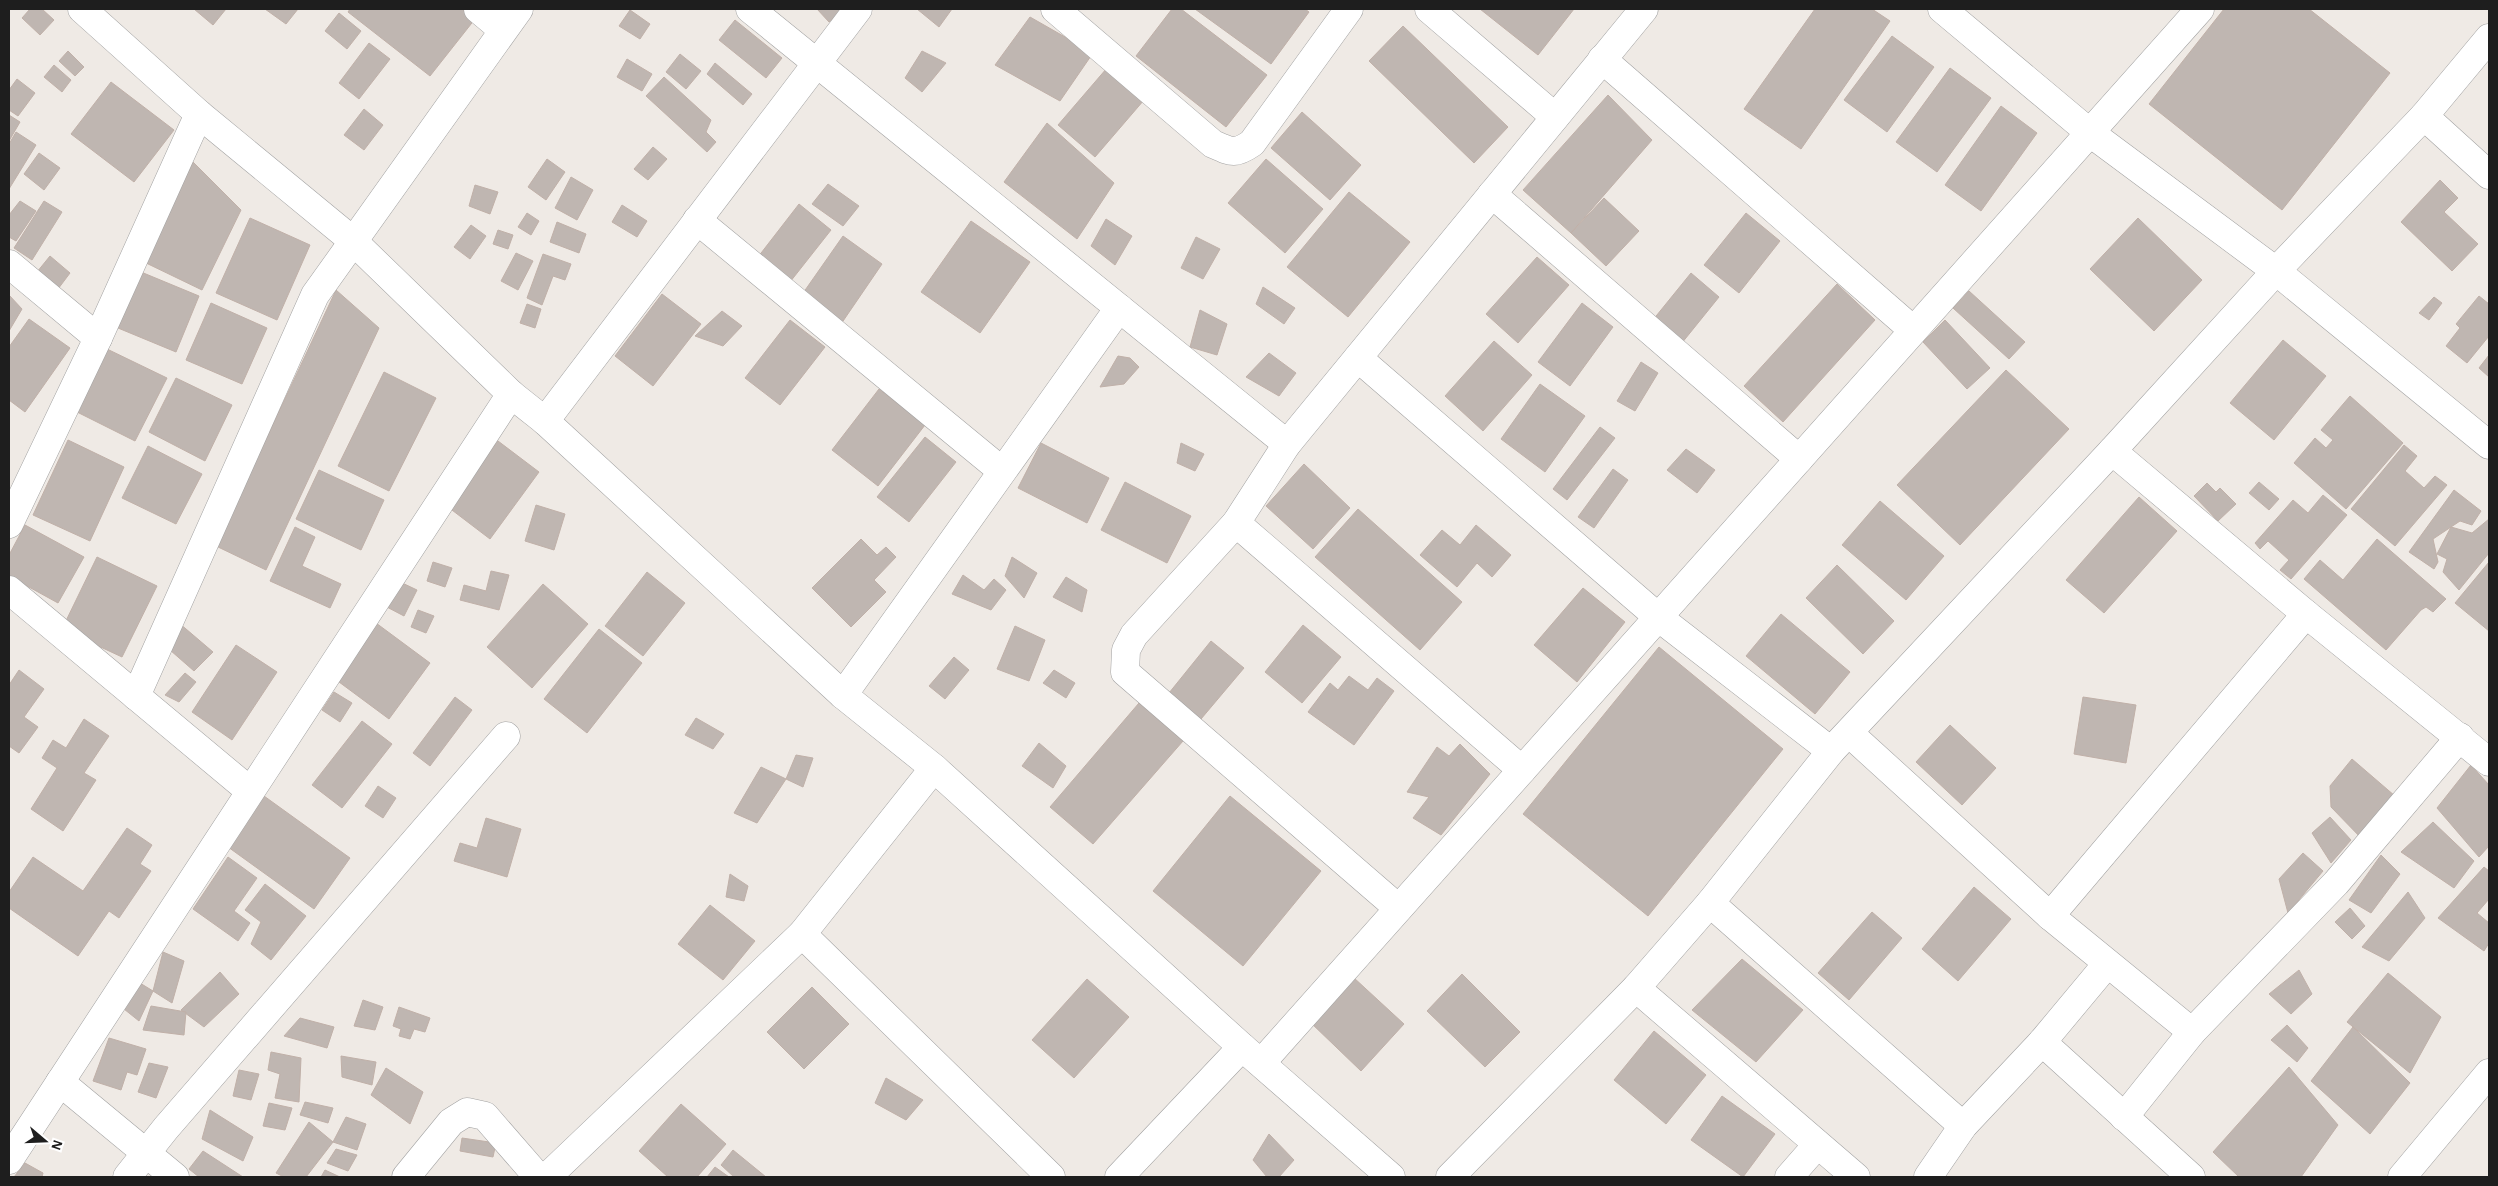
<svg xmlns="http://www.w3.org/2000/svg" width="2498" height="1186" font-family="'Alegreya Sans',sans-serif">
<rect width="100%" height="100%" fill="#efeae5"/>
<!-- building -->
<g fill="#bfb6b1" stroke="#c0b0a8">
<polygon points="30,9 42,9 54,20 40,35 22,18"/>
<polygon points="194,9 226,9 213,25"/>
<polygon points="265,9 298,9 286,24"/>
<polygon points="350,9 462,9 475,19 430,76 348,12"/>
<polygon points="817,9 844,9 829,22"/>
<polygon points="917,9 952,9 939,27"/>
<polygon points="1172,9 1181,9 1267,75 1226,127 1136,56"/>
<polygon points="1195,9 1305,9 1309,12 1271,64"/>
<polygon points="1480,9 1574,9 1538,55"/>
<polygon points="1815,9 1872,9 1890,21 1801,149 1744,109"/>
<polygon points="2224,9 2309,9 2390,73 2282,210 2149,104"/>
<polygon points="630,10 650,24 640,39 619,26"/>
<polygon points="339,13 361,31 347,49 325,31"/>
<polygon points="1030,17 1093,53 1060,101 995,65"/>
<polygon points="735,20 782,58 766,78 719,40"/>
<polygon points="1403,26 1508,127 1474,163 1369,61"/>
<polygon points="1892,36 1934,67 1887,132 1844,100"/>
<polygon points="369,43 390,59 359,99 339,83"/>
<polygon points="68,51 84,67 75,76 59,61"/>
<polygon points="922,51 946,63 922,92 905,78"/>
<polygon points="680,54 701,71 686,89 666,72"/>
<polygon points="627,59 652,74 642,91 617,77"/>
<polygon points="715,63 752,94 743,105 707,74"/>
<polygon points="54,65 71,80 62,92 44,77"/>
<polygon points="1107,68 1144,100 1095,157 1058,125"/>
<polygon points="1950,68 1991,98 1937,172 1896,142"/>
<polygon points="664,77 711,120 706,132 716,142 707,152 646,96"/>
<polygon points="17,79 35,93 18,116 9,110 9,90"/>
<polygon points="111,82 174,130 134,182 71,134"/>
<polygon points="1608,95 1652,140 1571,233 1523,190"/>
<polygon points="2001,106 2037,133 1981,211 1945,185"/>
<polygon points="364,109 383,125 364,150 344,135"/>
<polygon points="1302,112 1361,165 1330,200 1271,148"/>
<polygon points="9,115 20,122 9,141"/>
<polygon points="1047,123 1114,183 1077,239 1004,182"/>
<polygon points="16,132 36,145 9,189 9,144"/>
<polygon points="653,147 667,159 648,180 634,169"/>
<polygon points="39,153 60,168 44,190 24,174"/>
<polygon points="547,159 565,172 546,200 528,187"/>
<polygon points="1266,159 1323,209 1285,253 1228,203"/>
<polygon points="193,162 241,210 202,290 144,262"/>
<polygon points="571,177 593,190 577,220 555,208"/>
<polygon points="2440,180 2458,198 2444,212 2478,244 2452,271 2401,222"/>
<polygon points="828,184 859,206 843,226 812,204"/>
<polygon points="475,185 498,192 490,214 469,206"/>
<polygon points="1349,192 1410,242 1348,317 1287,267"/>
<polygon points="1604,198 1639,231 1606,266 1571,233"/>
<polygon points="20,201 36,211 16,241 9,237 9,215"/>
<polygon points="44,201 62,212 32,260 14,248"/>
<polygon points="799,204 831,230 790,282 758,257"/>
<polygon points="622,205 647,221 637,237 612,222"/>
<polygon points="527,213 539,221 531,235 518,227"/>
<polygon points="1746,213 1780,241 1739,293 1704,265"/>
<polygon points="250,218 310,245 277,320 216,293"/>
<polygon points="2138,218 2202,280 2154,331 2090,269"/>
<polygon points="1106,219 1132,236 1115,265 1091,246"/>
<polygon points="971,221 1030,262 980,333 921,292"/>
<polygon points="557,222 586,234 579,253 550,242"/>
<polygon points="471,225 486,236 470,259 454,247"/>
<polygon points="498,230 513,235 508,249 493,244"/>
<polygon points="843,236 882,264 841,324 801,296"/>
<polygon points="1196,237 1220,249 1203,279 1181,268"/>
<polygon points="516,253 533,261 518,290 501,281"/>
<polygon points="543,254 571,264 565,280 553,276 542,305 527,298"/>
<polygon points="50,256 70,273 58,289 37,272"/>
<polygon points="1537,257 1569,285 1518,343 1486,314"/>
<polygon points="141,272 199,296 176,352 118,328"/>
<polygon points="1691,273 1719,297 1677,349 1648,326"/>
<polygon points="1837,284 1875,320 1783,422 1744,386"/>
<polygon points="1263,287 1295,308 1284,324 1256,304"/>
<polygon points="336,290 379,328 266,570 216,546"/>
<polygon points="1969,291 2025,342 2009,359 1953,308"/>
<polygon points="662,294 701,324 653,386 615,356"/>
<polygon points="9,295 22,309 9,331"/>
<polygon points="2479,296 2489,304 2489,336 2467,363 2446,346 2460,328 2456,324"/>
<polygon points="2434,297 2442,303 2429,320 2419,313"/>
<polygon points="211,303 267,328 242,384 186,360"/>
<polygon points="1582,303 1613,327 1570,386 1538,362"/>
<polygon points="527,304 541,309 535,328 520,323"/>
<polygon points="1200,310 1227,324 1217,355 1190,347"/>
<polygon points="722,311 742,326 723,346 695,336"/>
<polygon points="29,319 70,348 25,412 9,400 9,347"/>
<polygon points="790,320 825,347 780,405 745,378"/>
<polygon points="1945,320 1990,368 1967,389 1923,342"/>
<polygon points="2283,340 2326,376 2274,440 2230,403"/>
<polygon points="1494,341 1532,375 1483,431 1445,396"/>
<polygon points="107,349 167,378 135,441 77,412"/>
<polygon points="1269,353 1296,373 1279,396 1246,377"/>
<polygon points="2489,355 2489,377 2479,368"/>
<polygon points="1118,356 1130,358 1139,367 1124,384 1100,387"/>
<polygon points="1641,362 1658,373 1635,411 1617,401"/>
<polygon points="2006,370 2069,429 1960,545 1897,485"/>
<polygon points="384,372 436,398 389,491 338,466"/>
<polygon points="176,378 232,405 205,461 149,432"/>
<polygon points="1540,384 1585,416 1545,472 1501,439"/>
<polygon points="879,389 925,425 878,486 832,450"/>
<polygon points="2350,396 2403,443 2346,509 2294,463 2315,438 2326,448 2333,440 2321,430"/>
<polygon points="1600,427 1615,438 1567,500 1553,489"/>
<polygon points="925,437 956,462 909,522 877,497"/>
<polygon points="68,440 124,467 90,541 33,515"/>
<polygon points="498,441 539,472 490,539 448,507"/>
<polygon points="1041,443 1109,478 1087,523 1018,488"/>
<polygon points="1181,443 1204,454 1195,471 1177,463"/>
<polygon points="2404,445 2417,456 2405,471 2424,488 2435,476 2447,485 2395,546 2351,509"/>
<polygon points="148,446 202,474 176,524 122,498"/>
<polygon points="1686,449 1715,470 1697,493 1667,470"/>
<polygon points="1304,464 1350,508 1313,549 1266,506"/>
<polygon points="1613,469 1628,480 1594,528 1578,517"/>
<polygon points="319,470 384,500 361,550 296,519"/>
<polygon points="1125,482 1191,516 1167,563 1101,530"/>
<polygon points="2259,482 2279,499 2269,510 2249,493"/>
<polygon points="2207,483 2216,492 2220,488 2236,504 2218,521 2194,496"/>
<polygon points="2454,490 2481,511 2472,525 2460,521 2433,539 2438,562 2434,569 2409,552"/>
<polygon points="2323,495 2347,515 2291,579 2280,570 2289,560 2268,541 2260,549 2255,543 2293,500 2308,513"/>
<polygon points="2139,497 2177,531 2104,613 2066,580"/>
<polygon points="1880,501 1944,556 1906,600 1842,545"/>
<polygon points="536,505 565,514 554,550 525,541"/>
<polygon points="1358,509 1462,602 1420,650 1315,557"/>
<polygon points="2489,519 2489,553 2459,590 2443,572 2447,559 2437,554 2451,527 2472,533"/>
<polygon points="25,525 84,557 58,603 9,576 9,555"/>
<polygon points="1476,525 1511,555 1492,577 1477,563 1457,587 1420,555 1442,530 1460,545"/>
<polygon points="295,527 315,537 302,566 341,584 330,608 270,581"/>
<polygon points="861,539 877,555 886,547 896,557 874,580 886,592 851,627 812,588"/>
<polygon points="2377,539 2446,599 2433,612 2426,607 2421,610 2386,650 2304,579 2320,560 2343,580"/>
<polygon points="97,557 157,586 122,657 62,629"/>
<polygon points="1012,557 1037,573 1024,598 1005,576"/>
<polygon points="433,562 452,568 445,587 427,581"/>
<polygon points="2489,562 2489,631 2455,603"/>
<polygon points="1837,565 1894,621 1863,654 1806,598"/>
<polygon points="491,571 509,575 499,610 460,600 464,585 486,591"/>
<polygon points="647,572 685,603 643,656 605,626"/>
<polygon points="963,575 984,590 994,579 1006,590 991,610 952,594"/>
<polygon points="1066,577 1087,590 1082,612 1053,597"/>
<polygon points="398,581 417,590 404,616 385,606"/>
<polygon points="543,584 588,624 532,688 487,647"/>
<polygon points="1583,588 1625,622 1577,682 1534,645"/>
<polygon points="418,610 434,616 426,633 411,627"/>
<polygon points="1781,614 1850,672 1815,714 1746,656"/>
<polygon points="179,623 213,652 194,671 162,643"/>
<polygon points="376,623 430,663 389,719 335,679"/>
<polygon points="1303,625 1341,657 1302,703 1265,672"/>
<polygon points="1015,626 1045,640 1029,681 997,669"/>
<polygon points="599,629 642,663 587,733 544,699"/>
<polygon points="1211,641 1244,668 1201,719 1169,693"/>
<polygon points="236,645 277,672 232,740 192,712"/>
<polygon points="1659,647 1783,749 1648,916 1523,814"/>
<polygon points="954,657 969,670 945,699 929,686"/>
<polygon points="19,670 44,689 24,717 38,727 19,753 9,746 9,685"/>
<polygon points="1054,670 1075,683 1066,698 1043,683"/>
<polygon points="185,673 196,682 179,702 165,695"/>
<polygon points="1349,676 1368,690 1377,678 1394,691 1354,745 1308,712 1330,683 1338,690"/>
<polygon points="334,692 352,703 340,722 322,710"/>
<polygon points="455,697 472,710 430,766 413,753"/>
<polygon points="2083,697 2136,705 2126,763 2074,754"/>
<polygon points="1139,703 1183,741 1093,844 1050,807"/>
<polygon points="696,718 724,734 713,749 685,735"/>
<polygon points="84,719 109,736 84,773 96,780 63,831 31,809 57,768 42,758 53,740 66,748"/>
<polygon points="362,721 392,744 342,808 312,785"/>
<polygon points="1950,725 1996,768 1962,805 1916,762"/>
<polygon points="1039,743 1066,766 1053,788 1022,766"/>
<polygon points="1460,744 1490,774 1441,835 1413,818 1429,797 1407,792 1437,747 1449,756"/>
<polygon points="796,755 813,758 803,787 786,779"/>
<polygon points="2352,759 2395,796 2364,841 2331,807 2330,786"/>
<polygon points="2471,765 2489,785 2489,846 2479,857 2437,808"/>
<polygon points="761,767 786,779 757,823 734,813"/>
<polygon points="378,786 396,798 383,818 365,806"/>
<polygon points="264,796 350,858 314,909 228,847"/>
<polygon points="1230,796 1321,871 1243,966 1153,891"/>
<polygon points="2330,817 2351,840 2331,863 2312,833"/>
<polygon points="486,818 521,829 507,877 454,861 460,843 477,848"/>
<polygon points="2433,822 2474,861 2454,888 2401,852"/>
<polygon points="127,828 152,845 140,864 151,871 119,918 109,911 78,956 9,908 9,892 33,857 83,891"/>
<polygon points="2303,853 2323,871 2288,913 2279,879"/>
<polygon points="2381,855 2400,874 2371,913 2349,900"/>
<polygon points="228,857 257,878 234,911 250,923 238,941 193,909"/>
<polygon points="2484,867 2489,871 2489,899 2477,913 2489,923 2489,943 2484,951 2438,918"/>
<polygon points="730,874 748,886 744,901 726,897"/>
<polygon points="265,884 306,916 271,960 251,944 261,922 245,910"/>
<polygon points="1974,887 2011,919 1958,981 1922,949"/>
<polygon points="2408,892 2425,918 2389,961 2362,947"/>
<polygon points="710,905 755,941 723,980 678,944"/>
<polygon points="2350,908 2365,926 2352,939 2335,922"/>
<polygon points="1872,912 1902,938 1849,1000 1818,973"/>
<polygon points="163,952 184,961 172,1003 153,991"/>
<polygon points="1742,959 1803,1010 1756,1062 1692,1010"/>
<polygon points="2299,970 2312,994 2291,1014 2269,994"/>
<polygon points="220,972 239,994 204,1027 181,1010"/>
<polygon points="2388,973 2441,1017 2410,1073 2347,1022"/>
<polygon points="1462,974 1520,1032 1485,1067 1427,1011"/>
<polygon points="1353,977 1404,1024 1361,1071 1310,1022"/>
<polygon points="1087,979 1129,1017 1074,1078 1032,1040"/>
<polygon points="135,980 153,991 139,1021 119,1005"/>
<polygon points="812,987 849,1024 804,1069 767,1032"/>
<polygon points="363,1000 383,1007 375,1030 354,1026"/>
<polygon points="151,1006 186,1012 184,1035 143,1030"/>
<polygon points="399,1007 430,1018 425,1032 414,1029 410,1039 399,1036 401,1029 393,1026"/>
<polygon points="300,1018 334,1027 327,1048 284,1036"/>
<polygon points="2287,1025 2308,1048 2297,1062 2271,1040"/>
<polygon points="2353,1027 2410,1083 2370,1134 2311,1081"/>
<polygon points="1654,1031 1706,1075 1666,1124 1614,1080"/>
<polygon points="109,1038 146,1049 137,1075 127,1072 121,1090 93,1081"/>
<polygon points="271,1052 301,1058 299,1102 275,1098 280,1074 268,1070"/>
<polygon points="341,1056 376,1062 372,1085 342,1077"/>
<polygon points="149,1063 168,1067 156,1098 138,1092"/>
<polygon points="2289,1067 2338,1125 2301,1177 2239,1177 2213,1152"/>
<polygon points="386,1068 423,1092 410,1124 371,1095"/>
<polygon points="239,1070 259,1074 251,1100 233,1096"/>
<polygon points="886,1078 923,1100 906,1120 875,1103"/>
<polygon points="1722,1096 1775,1134 1743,1177 1691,1140"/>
<polygon points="305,1102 333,1108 328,1123 300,1115"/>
<polygon points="269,1103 292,1108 285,1130 263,1126"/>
<polygon points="681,1104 726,1144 697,1177 668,1177 639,1151"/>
<polygon points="210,1110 253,1137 243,1161 202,1139"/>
<polygon points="346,1117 366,1124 357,1150 333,1142"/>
<polygon points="309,1122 333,1142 306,1177 284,1177 276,1173"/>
<polygon points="1269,1134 1294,1160 1279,1177 1267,1177 1253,1160"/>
<polygon points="462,1138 496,1143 493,1157 460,1151"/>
<polygon points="336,1149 357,1155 348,1171 327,1163"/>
<polygon points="733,1150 766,1177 734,1177 721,1165"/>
<polygon points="203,1151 243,1177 199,1177 189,1169"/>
<polygon points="25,1163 43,1173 42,1177 14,1177"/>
<polygon points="715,1167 729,1177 707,1177"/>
<polygon points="325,1170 340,1177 321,1177"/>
</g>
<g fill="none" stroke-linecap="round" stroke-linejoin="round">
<!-- street casing -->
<g stroke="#a2a2a2" stroke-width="29">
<g id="street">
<polyline points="82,9 199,114 352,240 511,394 545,421 843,695 934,768 1242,1047 1391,1177"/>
<polyline points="478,9 503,30"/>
<polyline points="750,9 1287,444"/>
<path d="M1055 9 1213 144C1231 152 1235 155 1252 143L1349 9"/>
<polyline points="1429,9 1555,117"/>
<polyline points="1942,9 2089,132 2276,271 2489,445"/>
<polyline points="1602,59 1913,330"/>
<polyline points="2424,116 2489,175"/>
<polyline points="1492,194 1799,459"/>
<polyline points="697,220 1002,471"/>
<polyline points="9,264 98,338"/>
<polyline points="1358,358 1658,617 1831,751"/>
<polyline points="545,421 858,9"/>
<polyline points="2112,451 2306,614 2489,762"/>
<polyline points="1236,523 1522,770"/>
<polyline points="9,524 98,338 199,114"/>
<polyline points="9,590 250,791"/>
<polyline points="843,695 1119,308"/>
<polyline points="136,696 315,295 519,9"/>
<polyline points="1849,733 2050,916 2192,1032"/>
<polyline points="1710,903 1963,1126"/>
<polyline points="1398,908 1125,672 1126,650 1134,635 1236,523 1287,444 1644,9"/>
<polyline points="2050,916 2306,614"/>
<polyline points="802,934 1051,1177"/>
<polyline points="1636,988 1856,1177"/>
<polyline points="2042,1042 2191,1177"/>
<polyline points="1262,1062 2200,9"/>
<polyline points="60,1082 175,1177"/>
<polyline points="2124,1117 2192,1032 2336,883 2460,737"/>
<polyline points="9,1160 511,394"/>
<polyline points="127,1177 166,1128 506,736"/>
<polyline points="406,1177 451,1122 467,1112 485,1116 538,1177"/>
<polyline points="547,1177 802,934 934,768"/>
<polyline points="1119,1177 1242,1047"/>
<polyline points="1450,1177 1636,988 1710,903 1831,751 2112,451 2276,271 2424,116 2489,38"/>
<polyline points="1789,1177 1817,1145"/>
<polyline points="1928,1177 1963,1126 2042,1042 2107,964"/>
<polyline points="2402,1177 2489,1073"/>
</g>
</g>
<!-- street -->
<use href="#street" stroke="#fff" stroke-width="28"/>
</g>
<!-- border -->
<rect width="2498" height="1186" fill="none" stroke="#1e1e1e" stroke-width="20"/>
<!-- north arrow -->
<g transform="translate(45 1141) rotate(109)" stroke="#ffffff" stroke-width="4" paint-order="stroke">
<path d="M0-4L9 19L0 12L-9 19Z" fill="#1e1e1e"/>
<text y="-8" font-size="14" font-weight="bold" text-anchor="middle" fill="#1e1e1e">N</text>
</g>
</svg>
